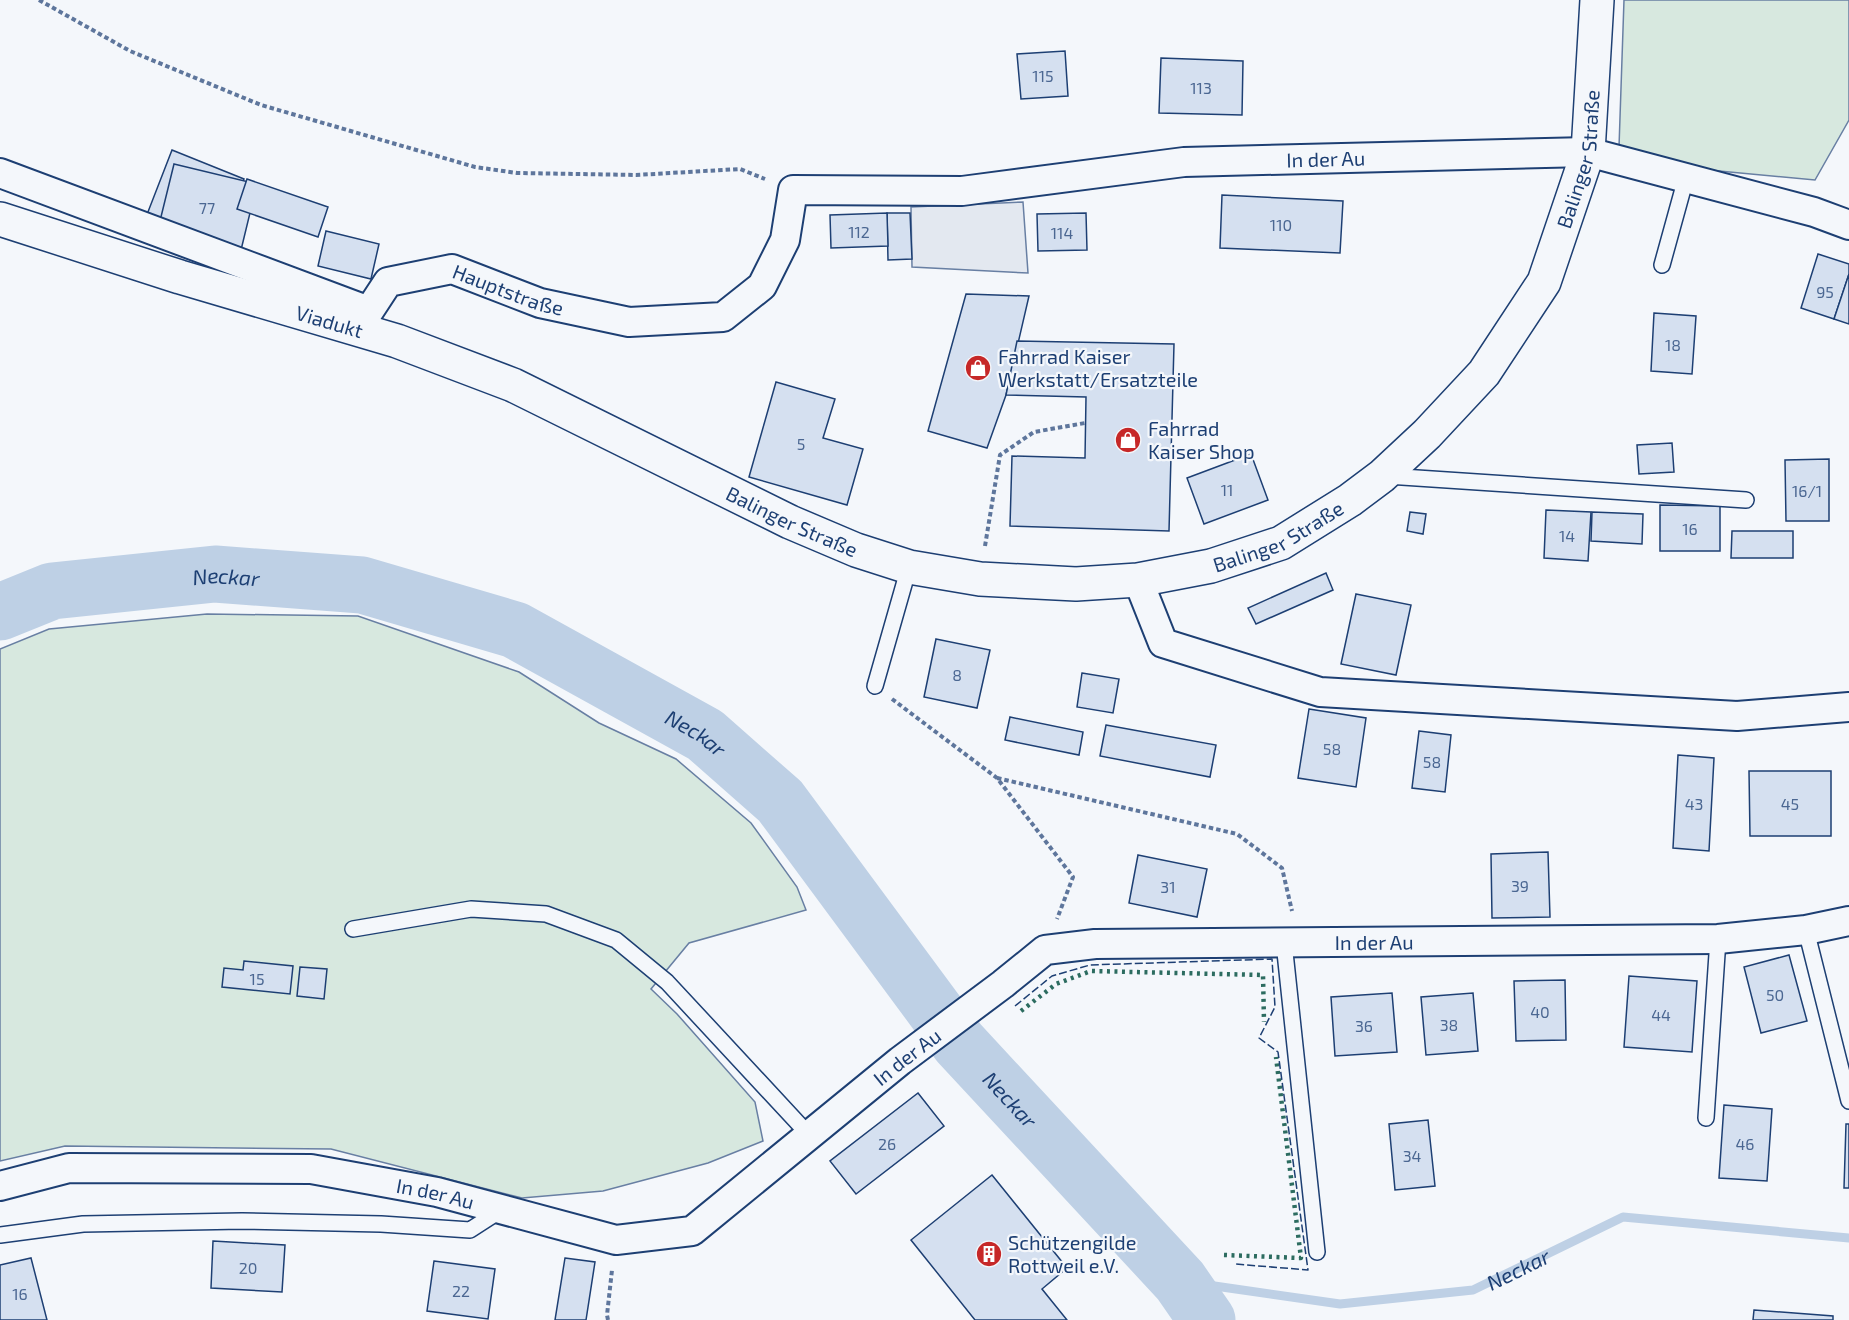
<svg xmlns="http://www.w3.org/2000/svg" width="1849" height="1320" font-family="'Exo 2',sans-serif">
<rect width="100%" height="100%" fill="#f4f7fb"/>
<!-- green -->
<g fill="#d7e8df" stroke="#687fa3" stroke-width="1.5">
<polygon points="1624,0 1849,0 1849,120 1815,180 1666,166 1619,147"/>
<polygon points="207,614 358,616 519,672 599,723 676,759 751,823 797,887 806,910 689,943 651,989 677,1014 755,1102 763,1141 708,1163 603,1191 522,1198 331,1149 65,1146 0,1161 0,649 49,629"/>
</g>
<!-- parking -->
<polygon fill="#e3e8f0" stroke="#687fa3" stroke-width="1.5" points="1023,202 1028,273 912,267 911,207"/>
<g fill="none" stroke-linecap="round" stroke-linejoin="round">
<!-- stream -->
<path stroke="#bed0e5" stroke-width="9" id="s1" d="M1180 1281 1340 1304 1473 1290 1623 1217 1849 1238"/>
<!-- river -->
<path stroke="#bed0e5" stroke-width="57" id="s2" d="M0 612 52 591 215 574 362 585 515 630 705 735 780 801 959 1043 1180 1281 1207 1320"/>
</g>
<!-- building -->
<g fill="#d5e0f0" stroke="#1d3f73" stroke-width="1.5">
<polygon points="1065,51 1068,96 1021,99 1017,54"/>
<polygon points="1161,58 1243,61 1242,115 1159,113"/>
<polygon points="172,150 244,179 218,245 146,217"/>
<polygon points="174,164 257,184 241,250 158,229"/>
<polygon points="247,179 328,207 318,237 237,209"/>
<polygon points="1222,195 1343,201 1340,253 1220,248"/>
<polygon points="887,213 910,213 912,259 888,260"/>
<polygon points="887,213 888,246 831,248 830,215"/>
<polygon points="1086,213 1087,250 1038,251 1037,214"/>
<polygon points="326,231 379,244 371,279 318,266"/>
<polygon points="1818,254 1849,264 1849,274 1834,319 1801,308"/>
<polygon points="1849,274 1849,324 1834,319"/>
<polygon points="966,294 1029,296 1006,395 987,448 928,431"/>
<polygon points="1654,313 1696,316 1692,374 1651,371"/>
<polygon points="1017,341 1174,344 1169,531 1010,526 1012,456 1085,458 1086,397 1006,395"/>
<polygon points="776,382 835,399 823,438 863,449 847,505 749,477"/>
<polygon points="1672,443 1674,472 1639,474 1637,445"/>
<polygon points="1251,454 1268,500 1204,524 1187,478"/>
<polygon points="1829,459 1829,521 1786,521 1785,460"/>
<polygon points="1660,505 1720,506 1720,551 1660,551"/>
<polygon points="1546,510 1591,512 1588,561 1544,558"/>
<polygon points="1410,512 1426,514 1423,534 1407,531"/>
<polygon points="1592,512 1643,514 1642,544 1591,541"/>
<polygon points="1732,531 1793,531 1793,558 1731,558"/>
<polygon points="1326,573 1333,590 1256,624 1248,608"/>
<polygon points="1356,594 1411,605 1396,675 1341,664"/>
<polygon points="936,639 990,650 977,708 924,697"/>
<polygon points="1082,673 1119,679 1113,713 1077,707"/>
<polygon points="1309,709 1366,718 1356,787 1298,778"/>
<polygon points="1010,717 1083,732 1079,755 1005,740"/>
<polygon points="1106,725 1216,745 1210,777 1100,756"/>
<polygon points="1419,731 1451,735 1445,792 1412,788"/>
<polygon points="1678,755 1714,758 1709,851 1673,848"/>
<polygon points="1749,771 1831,771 1831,836 1750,836"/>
<polygon points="1548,852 1550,917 1492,918 1491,854"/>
<polygon points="1138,855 1207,869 1197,917 1129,903"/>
<polygon points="1789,955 1807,1021 1761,1033 1744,967"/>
<polygon points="244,961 293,966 290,994 222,987 224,968 243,970"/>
<polygon points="300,967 327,969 324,999 297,996"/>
<polygon points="1629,976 1697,981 1692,1052 1624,1047"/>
<polygon points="1565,980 1566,1040 1516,1041 1514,981"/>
<polygon points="1392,993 1397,1052 1335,1056 1331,997"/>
<polygon points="1473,993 1478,1051 1426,1055 1421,997"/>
<polygon points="918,1093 944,1126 856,1194 830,1161"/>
<polygon points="1724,1105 1772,1109 1767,1181 1719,1178"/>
<polygon points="1428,1120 1435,1186 1395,1190 1389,1124"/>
<polygon points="1846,1124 1849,1124 1849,1188 1844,1188"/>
<polygon points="992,1175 1067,1268 1042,1289 1067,1320 975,1320 911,1240"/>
<polygon points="213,1241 285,1245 282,1292 211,1288"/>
<polygon points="31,1258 47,1320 0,1320 0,1265"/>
<polygon points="565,1258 595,1262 586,1320 555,1320"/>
<polygon points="434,1261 495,1269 488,1319 427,1311"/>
<polygon points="1754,1310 1833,1316 1833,1320 1753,1320"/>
</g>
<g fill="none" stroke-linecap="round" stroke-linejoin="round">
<!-- service casing -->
<g stroke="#1d3f73" stroke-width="18">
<g id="service">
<polyline points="1662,265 1686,178"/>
<polyline points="1387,476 1746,500"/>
<polyline points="875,686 909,567"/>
<polyline points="353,929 471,909 546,914 616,940 667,982 810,1136"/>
<polyline points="1806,930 1849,1101"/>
<polyline points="1284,943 1317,1252"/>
<polyline points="1706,1118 1718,939"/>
<polyline points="0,1235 83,1224 242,1221 381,1224 470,1230 501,1210"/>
</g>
</g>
<!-- minor casing -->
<g stroke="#1d3f73" stroke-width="32">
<g id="minor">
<path id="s3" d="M0 173 369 311 388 282 452 269 540 303 629 322 723 317 762 286 785 240 793 190 962 191 1184 162 1588 152 1814 212 1849 225"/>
<polyline points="1138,580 1163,643 1320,692 1737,716 1849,707"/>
<path id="s4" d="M0 1186 69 1168 311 1169 437 1192 616 1240 692 1231 900 1061 1003 984 1045 950 1095 944 1718 939 1806 930 1849 921"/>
</g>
</g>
<!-- secondary casing -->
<g stroke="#1d3f73" stroke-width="36">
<g id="secondary">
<path id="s5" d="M0 219 180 277 397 341 513 385 790 522 856 550 909 567 980 579 1076 584 1138 580 1211 566 1281 543 1350 500 1382 476 1427 434 1484 373 1544 282 1588 152 1597 0"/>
</g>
</g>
<!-- path -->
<g stroke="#5e769c" stroke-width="4" stroke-dasharray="4.5 3" stroke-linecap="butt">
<polyline points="39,0 130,51 261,105 475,167 517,173 636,175 740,169 765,179"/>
<polyline points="985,546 1000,455 1034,432 1085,423"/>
<polyline points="892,699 997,778 1073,877 1057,919"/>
<polyline points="997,778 1237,834 1282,868 1292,911"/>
<polyline points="608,1320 607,1315 612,1270"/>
</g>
<!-- service -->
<use href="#service" stroke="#f4f7fb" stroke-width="15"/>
<!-- minor -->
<use href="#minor" stroke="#f4f7fb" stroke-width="28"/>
<!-- secondary -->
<use href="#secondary" stroke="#f4f7fb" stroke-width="33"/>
<!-- hedge -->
<g stroke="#2c6c60" stroke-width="4.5" stroke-dasharray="3 4.5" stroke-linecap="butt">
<polyline points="1021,1011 1056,984 1091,971 1263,975 1264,1022"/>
<polyline points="1224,1255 1301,1258 1276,1057"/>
</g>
<!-- fence -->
<polyline stroke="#1d3f73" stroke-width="1.5" stroke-dasharray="8 3" stroke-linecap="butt" points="1015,1006 1052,976 1090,965 1272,959 1275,1007 1259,1038 1278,1052 1308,1270 1235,1264"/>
</g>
<!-- icons -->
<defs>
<g id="shop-disc" transform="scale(1.35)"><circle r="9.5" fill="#c62828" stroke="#f4f7fb"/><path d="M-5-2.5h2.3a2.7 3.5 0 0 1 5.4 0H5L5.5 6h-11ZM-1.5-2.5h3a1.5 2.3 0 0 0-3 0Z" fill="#fff"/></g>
<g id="building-disc" transform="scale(1.35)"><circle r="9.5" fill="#c62828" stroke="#f4f7fb"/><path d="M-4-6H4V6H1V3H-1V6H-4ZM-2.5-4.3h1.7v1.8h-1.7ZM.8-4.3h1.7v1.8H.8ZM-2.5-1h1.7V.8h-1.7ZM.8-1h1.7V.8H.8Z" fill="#fff"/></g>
</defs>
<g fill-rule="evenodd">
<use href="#shop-disc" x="978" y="368"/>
<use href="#shop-disc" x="1128" y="440"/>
<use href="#building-disc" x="989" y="1254"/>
</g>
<g text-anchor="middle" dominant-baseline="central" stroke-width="4.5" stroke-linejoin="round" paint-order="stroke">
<!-- number labels -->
<g font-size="16" fill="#4b6792">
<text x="1043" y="75">115</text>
<text x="1201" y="87">113</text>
<text x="207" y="207">77</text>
<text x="1281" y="224">110</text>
<text x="859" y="231">112</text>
<text x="1062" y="232">114</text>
<text x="1825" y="291">95</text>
<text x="1673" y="344">18</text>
<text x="801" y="443">5</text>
<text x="1227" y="489">11</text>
<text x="1807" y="490">16/1</text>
<text x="1690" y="528">16</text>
<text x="1567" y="535">14</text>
<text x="957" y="674">8</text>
<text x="1332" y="748">58</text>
<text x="1432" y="761">58</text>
<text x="1694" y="803">43</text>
<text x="1790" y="803">45</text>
<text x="1520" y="885">39</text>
<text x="1168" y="886">31</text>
<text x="257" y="978">15</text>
<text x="1775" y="994">50</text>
<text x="1540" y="1011">40</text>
<text x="1661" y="1014">44</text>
<text x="1449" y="1024">38</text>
<text x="1364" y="1025">36</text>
<text x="887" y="1143">26</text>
<text x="1745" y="1143">46</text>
<text x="1412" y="1155">34</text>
<text x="248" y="1267">20</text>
<text x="461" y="1290">22</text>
<text x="20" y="1293">16</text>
</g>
<!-- street labels -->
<g font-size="20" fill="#1d3f73" stroke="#f4f7fb">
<text stroke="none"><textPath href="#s3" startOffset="1460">In der Au</textPath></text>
<text stroke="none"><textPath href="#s5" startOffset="1858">Balinger Straße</textPath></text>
<text stroke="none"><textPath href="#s3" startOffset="554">Hauptstraße</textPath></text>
<text stroke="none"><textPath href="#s5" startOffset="345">Viadukt</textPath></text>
<text stroke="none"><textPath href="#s5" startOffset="850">Balinger Straße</textPath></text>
<text stroke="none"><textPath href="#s5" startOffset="1354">Balinger Straße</textPath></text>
<text stroke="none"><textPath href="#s4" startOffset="1484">In der Au</textPath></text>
<text stroke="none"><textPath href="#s4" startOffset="980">In der Au</textPath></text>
<text stroke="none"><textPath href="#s4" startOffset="440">In der Au</textPath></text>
</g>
<!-- poi labels -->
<g font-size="20" fill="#1d3f73" stroke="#f4f7fb" text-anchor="start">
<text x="998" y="356">Fahrrad Kaiser<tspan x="998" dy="23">Werkstatt/Ersatzteile</tspan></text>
<text x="1148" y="428">Fahrrad<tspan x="1148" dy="23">Kaiser Shop</tspan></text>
<text x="1008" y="1242">Schützengilde<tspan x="1008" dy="23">Rottweil e.V.</tspan></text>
</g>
<!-- water labels -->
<g font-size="21" font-style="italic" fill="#1d3f73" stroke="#f4f7fb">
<text stroke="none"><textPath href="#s2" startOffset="231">Neckar</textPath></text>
<text stroke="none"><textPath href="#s2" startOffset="735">Neckar</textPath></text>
<text stroke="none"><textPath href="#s2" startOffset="1221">Neckar</textPath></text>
<text stroke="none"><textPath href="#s1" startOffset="345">Neckar</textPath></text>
</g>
</g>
</svg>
